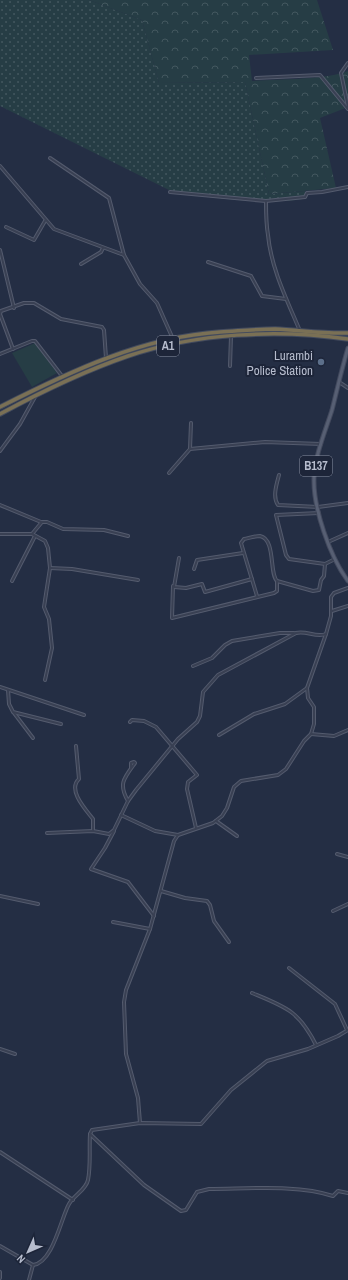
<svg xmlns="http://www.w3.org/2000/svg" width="348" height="1280" font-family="'Archivo Narrow',sans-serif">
<defs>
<pattern id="grass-dots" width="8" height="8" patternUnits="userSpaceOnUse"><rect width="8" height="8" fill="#263d45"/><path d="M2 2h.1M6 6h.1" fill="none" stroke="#43575f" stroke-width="1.8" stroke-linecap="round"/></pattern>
<pattern id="forest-crowns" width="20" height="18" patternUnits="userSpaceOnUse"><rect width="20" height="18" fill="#263d45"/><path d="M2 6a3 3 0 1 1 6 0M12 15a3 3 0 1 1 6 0" fill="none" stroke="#43575f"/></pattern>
</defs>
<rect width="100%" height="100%" fill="#242e44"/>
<!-- grass -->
<path fill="url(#grass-dots)" d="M0 0H89L142 20 159 83 245 82 269 194 305 191 307 198C279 206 198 198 169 190L0 106Z"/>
<!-- forest -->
<path fill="url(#forest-crowns)" d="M89 0H317L333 50 249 55 252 81C277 79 326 80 348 71V107L320 118 336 188 269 194 245 82 159 83 142 20Z"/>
<!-- pitch -->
<polygon fill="#263d45" points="35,343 57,373 32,387 12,353"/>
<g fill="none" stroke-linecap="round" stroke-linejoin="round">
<!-- street casing -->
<g stroke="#545b6e" stroke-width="4">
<g id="street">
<polyline points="348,63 341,73 348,107"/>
<polyline points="256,78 320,75 348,109"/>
<polyline points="50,158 109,198 124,255 140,284 157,303 173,339"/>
<polyline points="0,166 54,229 124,255"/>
<path d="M170 192 266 201C266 212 266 224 268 235 271 268 287 300 300 331"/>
<polyline points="266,201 305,197 307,193 322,192 348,187"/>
<polyline points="6,227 34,240 45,221"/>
<polyline points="0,250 14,308"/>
<polyline points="208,262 251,276 262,296 286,299"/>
<polyline points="81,264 101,252 103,248"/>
<polyline points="13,349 0,314 1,311 24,303 34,303 61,319 102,327 104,330 106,358"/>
<polyline points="0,354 32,341 35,341 62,376"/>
<polyline points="230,366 231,336"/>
<polyline points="339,382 348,388"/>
<polyline points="190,449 265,442 321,444"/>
<polyline points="0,451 20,424 35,397"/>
<polyline points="169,473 190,449 191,423"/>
<path d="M279 475C277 483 272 497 278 505L318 507 348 503"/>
<polyline points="0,505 41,522"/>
<polyline points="319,513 276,515 286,555 289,559 325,564 335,559"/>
<polyline points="0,534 32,534 42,522 47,522 63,529 104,530 128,536"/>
<polyline points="32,534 45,541 48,548 50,568 44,607 49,619 52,648 45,680"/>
<polyline points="328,542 348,533"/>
<polyline points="179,558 174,587 186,588 202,584 205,592 252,579"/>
<polyline points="50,568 72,569 138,580"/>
<polyline points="194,569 197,560 243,553"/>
<polyline points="12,581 35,536"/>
<polyline points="173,586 172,618 274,593 277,591 277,581"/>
<path d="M257 596 241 543 244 539C249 538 255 536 260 536 276 539 269 574 277 581L313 591 319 590 321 580 324 576 325 564"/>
<polyline points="332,611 348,606"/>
<polyline points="193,666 212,658 225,645 232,641 280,633 294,633"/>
<polyline points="0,687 84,715"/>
<polyline points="8,690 9,704 13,712 61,724"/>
<polyline points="14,713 33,738"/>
<polyline points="130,722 132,720 144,721 156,727 197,775 188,782 187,789 196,828"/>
<polyline points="311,734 334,736 348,730"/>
<polyline points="219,735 254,714 285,704 307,688"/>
<path d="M76 746 79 779C67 790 86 810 93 819V831"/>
<path d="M128 801C118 784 124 778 135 763L134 762 131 763V768"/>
<polyline points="121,815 155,831 178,835"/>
<polyline points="216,821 237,836"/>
<polyline points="114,831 105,848 91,869 128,882 154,916"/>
<path d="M47 833 93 831 109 834 114 830 128 801 136 790 178 739 197 722 200 716 203 692 218 675 296 633C306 630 316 638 326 634L331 616V597L334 593 348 588"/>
<polyline points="337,854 348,857"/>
<polyline points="161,891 185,898 207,901 210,905 214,921 229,942"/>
<polyline points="0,896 38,904"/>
<polyline points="333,911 348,904"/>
<polyline points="113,922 150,929"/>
<polyline points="289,968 335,1004 347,1030"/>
<path d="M252 993C286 1007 299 1011 316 1045"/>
<polyline points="0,1049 15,1054"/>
<polyline points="140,1123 138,1098 126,1054 124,1002 126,990 150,929 174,841 178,835 213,823 222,816 227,808 234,787 241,781 278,775 286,769 304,741 311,734 314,724 314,707 308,698 307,688 326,634"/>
<path d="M90 1134 144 1185 181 1211 186 1210 197 1192 209 1189C246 1189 298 1184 333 1196L338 1191 348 1193"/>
<polyline points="0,1152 73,1200"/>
<path d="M0 1246 33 1265C53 1263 61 1218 69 1204 74 1195 86 1190 88 1180 91 1165 89 1149 90 1134L92 1130 140 1123 201 1124 231 1090 267 1061 308 1049 338 1036 348 1030"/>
<polyline points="0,1272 0,1278"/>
<polyline points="29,1280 33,1265"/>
</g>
</g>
<!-- primary casing -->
<g stroke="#42495d" stroke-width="5">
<path id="primary" d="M348 348C342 368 337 390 332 410 325 432 315 455 314 478 313 508 330 557 348 581"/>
</g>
<!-- highway casing -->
<g stroke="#434b5e" stroke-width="5.5">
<g id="highway">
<path d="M0 407C69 372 142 337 220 332 238 331 257 329 275 329 299 330 324 334 348 333"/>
<path d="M0 414C41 392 84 371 128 356 197 333 276 329 348 339"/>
</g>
</g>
<!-- street -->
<use href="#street" stroke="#394053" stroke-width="2"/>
<!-- primary -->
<use href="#primary" stroke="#575f73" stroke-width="3"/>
<!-- highway -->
<use href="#highway" stroke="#7a7055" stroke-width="3.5"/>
</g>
<!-- markers -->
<circle fill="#5c6f8a" stroke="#1d2539" stroke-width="1.5" cx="321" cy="362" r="4"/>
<g text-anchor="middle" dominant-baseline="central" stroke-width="4" stroke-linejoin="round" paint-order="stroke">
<!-- shield labels -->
<g fill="#1d2539" stroke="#888fa1" stroke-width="1">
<rect x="157" y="336" width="22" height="20" rx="3"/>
<rect x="300" y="456" width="32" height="20" rx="3"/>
</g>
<g font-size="12" font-weight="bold" fill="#b6bccd">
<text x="168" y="346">A1</text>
<text x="316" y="466">B137</text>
</g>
<!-- poi labels -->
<g font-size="13" fill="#b6bccd" stroke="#1d2539" text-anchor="end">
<text x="313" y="355">Lurambi<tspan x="313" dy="15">Police Station</tspan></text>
</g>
</g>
<!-- north arrow -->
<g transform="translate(28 1252) rotate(225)" stroke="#1d2539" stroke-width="3" paint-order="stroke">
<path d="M0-3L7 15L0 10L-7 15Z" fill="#b6bccd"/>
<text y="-6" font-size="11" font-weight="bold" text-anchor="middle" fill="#b6bccd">N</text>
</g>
</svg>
